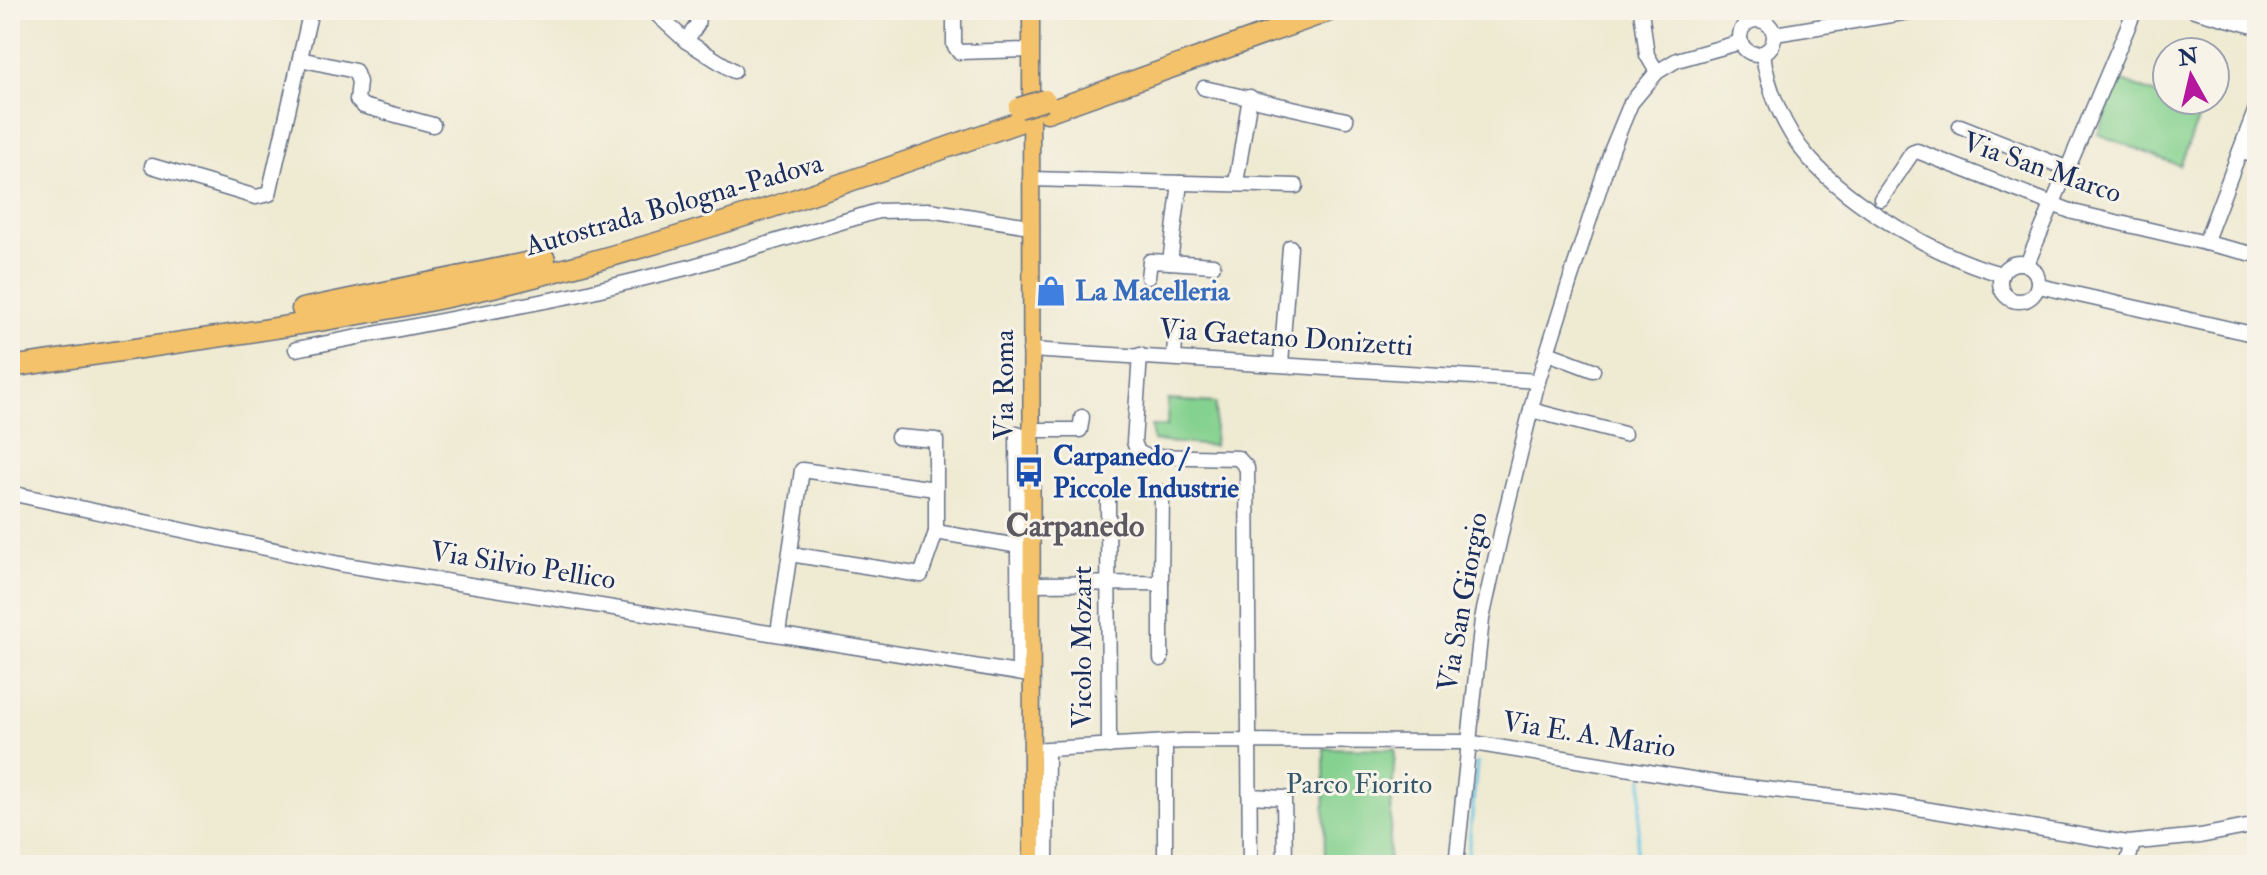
<svg xmlns="http://www.w3.org/2000/svg" width="2267" height="875" font-family="'IM FELL Double Pica',serif">
<rect width="100%" height="100%" fill="#f7f3e8"/>
<filter id="ink" filterUnits="userSpaceOnUse"><feTurbulence type="fractalNoise" baseFrequency=".0125" numOctaves="2"/><feDisplacementMap in="SourceGraphic" scale="16" xChannelSelector="R" yChannelSelector="G"/><feConvolveMatrix kernelMatrix="1 2 1 2 8 2 1 2 1" color-interpolation-filters="sRGB"/></filter>
<filter id="wash" filterUnits="userSpaceOnUse"><feTurbulence type="fractalNoise" baseFrequency=".006" numOctaves="4" result="noise"/><feDisplacementMap in="SourceGraphic" scale="32" xChannelSelector="R" yChannelSelector="G"/><feGaussianBlur stdDeviation="1.8" result="paint"/><feColorMatrix in="noise" values="0 0 0 0 0 0 0 0 0 0 0 0 0 0 0 0 0 1.4 0 .05"/><feComposite in="paint" operator="in"/></filter>
<g filter="url(#wash)">
<rect width="100%" height="100%" fill="#efead2"/>
<!-- green -->
<g fill="#85d18f" stroke="#508076" stroke-width="2">
<polygon points="2120,80 2201,112 2180,166 2098,134"/>
<polygon points="1168,400 1216,403 1214,446 1153,441 1151,426 1167,426"/>
<polygon points="1324,748 1395,749 1388,865 1325,865"/>
</g>
<g fill="none" stroke-linecap="round" stroke-linejoin="round">
<!-- stream -->
<g stroke="#68c6e6" stroke-width="3">
<polyline points="1467,865 1477,763"/>
<polyline points="1635,865 1643,778"/>
</g>
</g>
</g>
<g filter="url(#ink)">
<g fill="none" stroke-linecap="round" stroke-linejoin="round">
<!-- minor casing -->
<g stroke="#657087" stroke-width="17">
<g id="minor">
<polyline points="652,10 686,41 734,71"/>
<polyline points="954,10 954,45 959,52 1031,50"/>
<polyline points="1641,10 1647,55 1657,72"/>
<polyline points="2194,10 2257,27"/>
<circle cx="1757" cy="37" r="17"/>
<polyline points="1775,34 1921,10"/>
<polyline points="686,41 697,25 699,10"/>
<path d="M1763 53C1767 89 1785 131 1809 158 1852 207 1939 257 2001 274"/>
<polyline points="300,59 355,71 359,82 357,100 363,106 433,125"/>
<polyline points="1204,88 1346,120"/>
<polyline points="1960,126 2066,168"/>
<polyline points="2240,151 2257,155"/>
<polyline points="152,166 256,197 269,194 311,10"/>
<polyline points="1030,179 1296,186"/>
<polyline points="1180,183 1170,262 1213,265"/>
<polyline points="1236,183 1250,97"/>
<polyline points="1881,199 1912,153 1917,151 2073,212 2257,255"/>
<polyline points="2205,243 2257,106"/>
<circle cx="2019" cy="282" r="19"/>
<polyline points="2027,264 2135,10"/>
<polyline points="1148,277 1150,261 1170,262"/>
<polyline points="2039,286 2257,335"/>
<polyline points="296,349 576,295 690,267 878,211 929,210 1030,226"/>
<polyline points="1030,350 1538,381"/>
<polyline points="1548,353 1593,370"/>
<polyline points="1140,355 1134,442 1138,452 1146,456 1238,458 1247,468 1250,865"/>
<polyline points="1174,357 1176,327"/>
<polyline points="1281,364 1290,247"/>
<polyline points="1531,410 1624,434"/>
<polyline points="1030,430 1080,430 1082,417"/>
<polyline points="1017,433 1019,673"/>
<polyline points="898,437 936,440 936,532"/>
<polyline points="10,493 340,564 1030,675"/>
<polyline points="1108,499 1109,746"/>
<polyline points="790,554 921,575 936,532 1030,548"/>
<polyline points="1161,583 1161,659"/>
<polyline points="1031,584 1161,583 1162,492"/>
<polyline points="778,633 802,470 935,489"/>
<polyline points="1031,750 1185,741 1467,742 1722,784 1894,804 2127,843 2200,836 2257,825"/>
<polyline points="1250,796 1284,798 1285,865"/>
<polyline points="1046,865 1047,750"/>
<polyline points="1165,865 1165,743"/>
<polyline points="1456,865 1482,619 1505,515 1538,381 1612,149 1631,103 1657,72 1677,60 1741,42"/>
<polyline points="2127,865 2133,843"/>
</g>
</g>
<!-- major casing -->
<g stroke="#657087" stroke-width="19">
<polyline id="major" points="1031,10 1032,865"/>
</g>
<!-- highway casing -->
<g stroke="#657087" stroke-width="23">
<g id="highway">
<polyline points="1047,112 1332,10"/>
<polyline points="302,309 545,259"/>
<path d="M10 367C177 342 346 322 510 283 684 240 853 181 1022 121"/>
</g>
</g>
<!-- minor -->
<use href="#minor" stroke="#fff" stroke-width="14"/>
<!-- major -->
<use href="#major" stroke="#f3c26a" stroke-width="16"/>
<!-- highway -->
<use href="#highway" stroke="#f3c26a" stroke-width="20"/>
<!-- highway-bridge casing -->
<g stroke="#657087" stroke-width="23" stroke-linecap="butt">
<polyline id="highway-bridge" points="1019,108 1045,100"/>
</g>
<!-- highway-bridge -->
<use href="#highway-bridge" stroke="#f3c26a" stroke-width="20"/>
</g>
</g>
<!-- icons -->
<defs>
<g id="shop-bare" transform="scale(2.4)"><path d="M-5-2.5h2.3a2.7 3.5 0 0 1 5.4 0H5L5.5 6h-11ZM-1.5-2.5h3a1.5 2.3 0 0 0-3 0Z" fill="#3f7fe0" stroke="#f7f3e8" stroke-width="2.5" paint-order="stroke"/></g>
<g id="bus-bare" transform="scale(2.4)"><path d="M-5-6H5V4H4V6H2V4H-2V6H-4V4H-5ZM-3.5-4V0h7V-4ZM-3.5 1.2v1.5H-2V1.2ZM2 1.2v1.5H3.5V1.2Z" fill="#1a4fb4" stroke="#f7f3e8" stroke-width="2.5" paint-order="stroke"/></g>
</defs>
<g fill-rule="evenodd">
<use href="#shop-bare" x="1051" y="291"/>
<use href="#bus-bare" x="1029" y="472"/>
</g>
<g text-anchor="middle" dominant-baseline="central" stroke-width="6" stroke-linejoin="round" paint-order="stroke">
<!-- street labels -->
<g font-size="28" fill="#1b2f5e" stroke="#f7f3e8">
<text transform="translate(2042 168) rotate(19)">Via San Marco</text>
<text transform="translate(674 205) rotate(-16)">Autostrada Bologna-Padova</text>
<text transform="translate(1286 338) rotate(4)">Via Gaetano Donizetti</text>
<text transform="translate(1004 385) rotate(-90)">Via Roma</text>
<text transform="translate(523 566) rotate(9)">Via Silvio Pellico</text>
<text transform="translate(1463 602) rotate(-80)">Via San Giorgio</text>
<text transform="translate(1082 647) rotate(-90)">Vicolo Mozart</text>
<text transform="translate(1589 735) rotate(9)">Via E. A. Mario</text>
</g>
<!-- shop labels -->
<g font-size="28" font-weight="bold" fill="#366cbe" stroke="#f7f3e8" text-anchor="start">
<text x="1075" y="291">La Macelleria</text>
</g>
<!-- transit labels -->
<g font-size="28" font-weight="bold" fill="#164399" stroke="#f7f3e8" text-anchor="start">
<text x="1053" y="456">Carpanedo /<tspan x="1053" dy="32">Piccole Industrie</tspan></text>
</g>
<!-- park labels -->
<g font-size="28" fill="#36586a" stroke="#f7f3e8">
<text x="1359" y="784">Parco Fiorito</text>
</g>
<!-- quarter labels -->
<g font-size="32" font-weight="bold" fill="#5c5861" stroke="#f7f3e8">
<text x="1075" y="526">Carpanedo</text>
</g>
</g>
<!-- margin -->
<rect width="2267" height="875" fill="none" stroke="#f7f3e8" stroke-width="40"/>
<!-- north arrow -->
<g transform="translate(2191 76) rotate(352)"><circle r="38" fill="#f7f3e8" stroke="#9fa5b1" stroke-width="2"/>
<path d="M0-6L14 30L0 20L-14 30Z" fill="#b5179e"/>
<text y="-12" font-size="22" font-weight="bold" text-anchor="middle" fill="#1b2f5e">N</text>
</g>
</svg>
